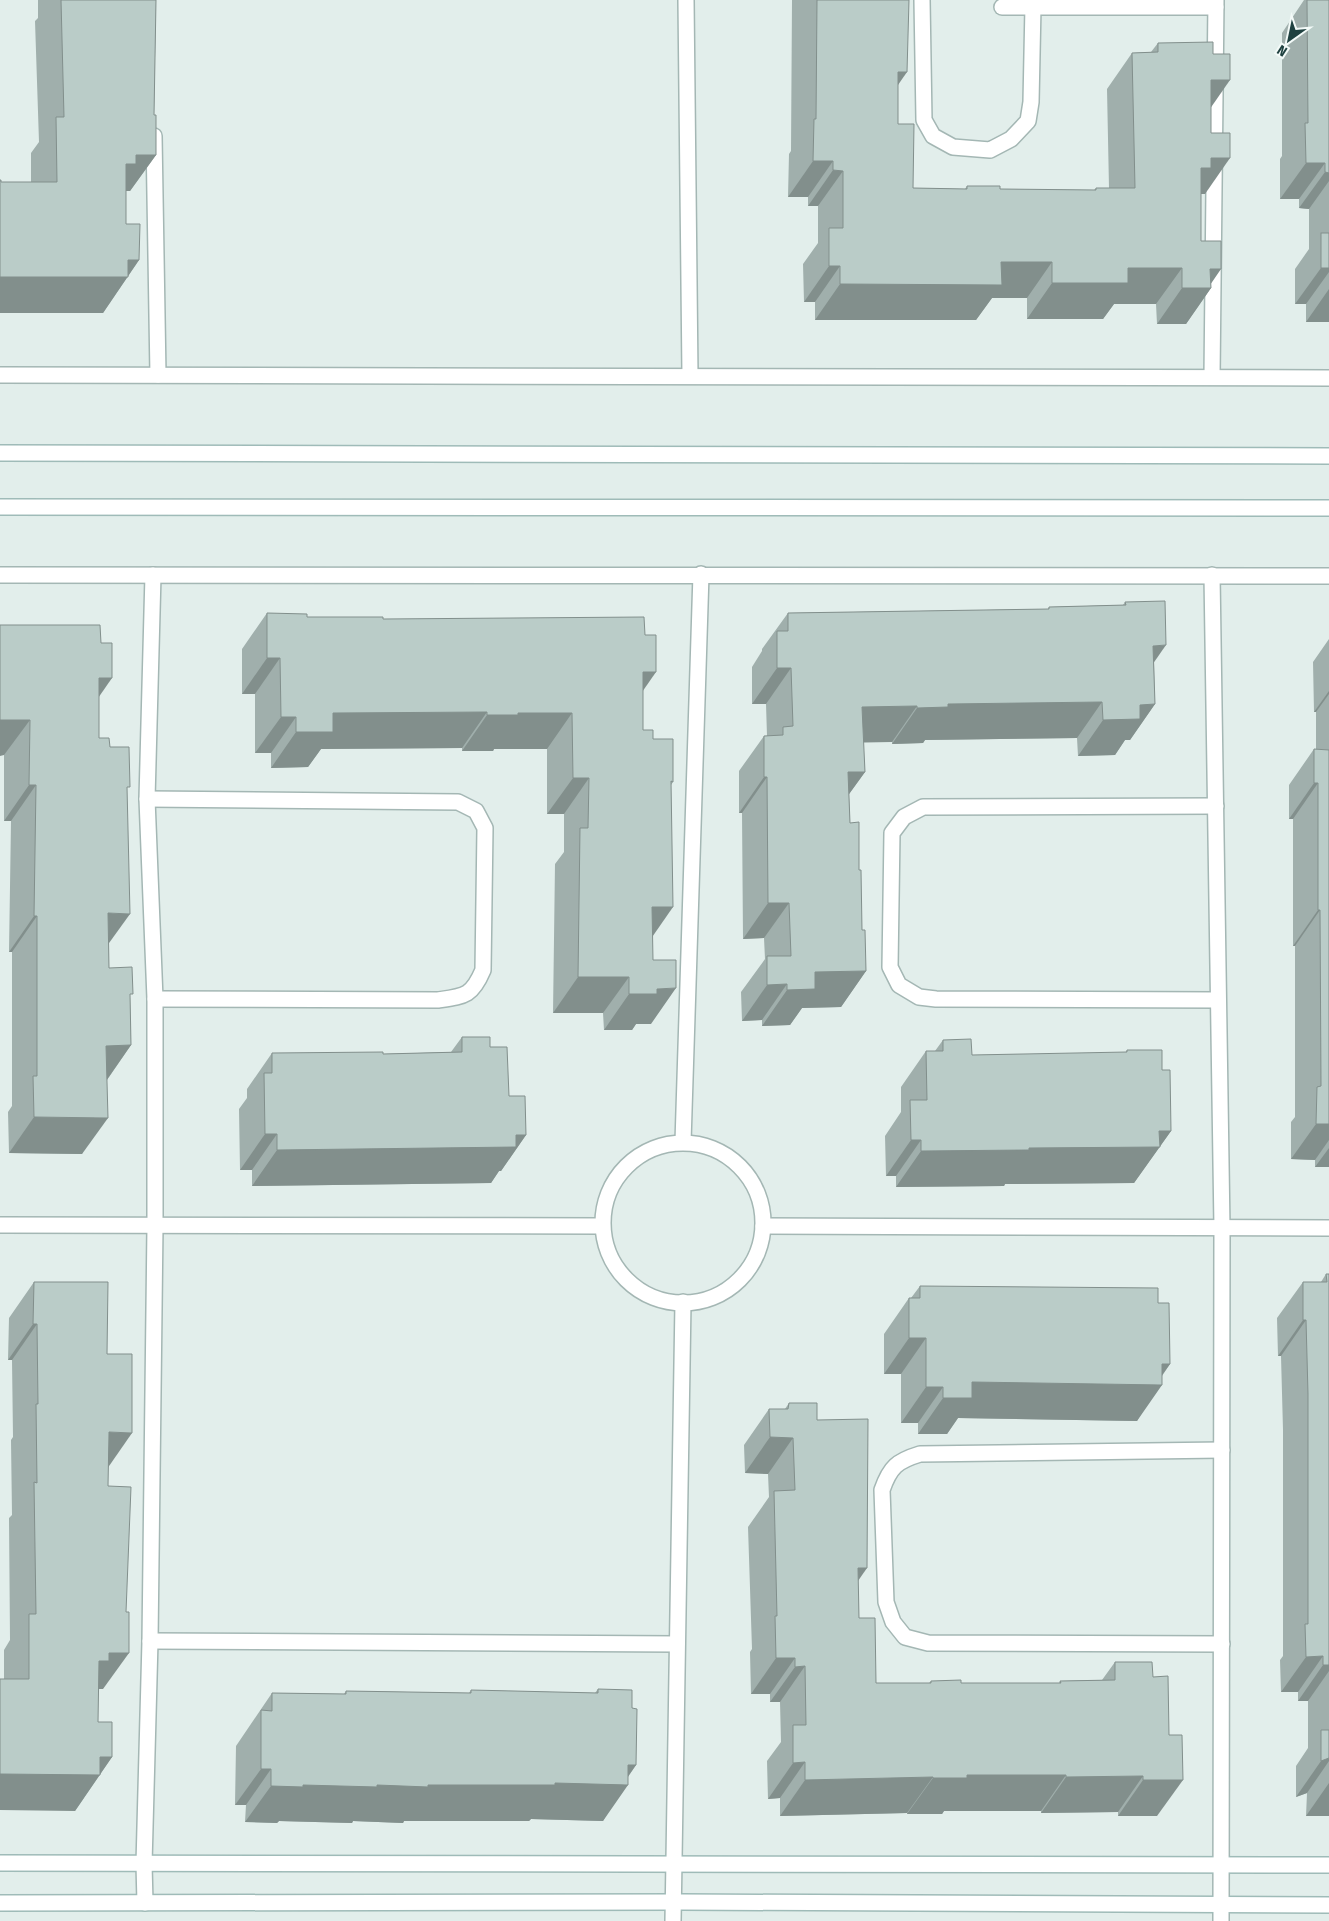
<svg xmlns="http://www.w3.org/2000/svg" width="1329" height="1921" font-family="'Fira Sans Condensed',sans-serif">
<rect width="100%" height="100%" fill="#e2eeeb"/>
<g fill="none" stroke-linecap="round" stroke-linejoin="round">
<!-- lane casing -->
<g stroke="#a4b7b4" stroke-width="18">
<g id="lane">
<polyline points="922,0 924,120 933,136 953,147 990,150 1011,139 1028,121 1031,102 1033,6"/>
<polyline points="1002,7 1216,7"/>
<path d="M147 799 458 802 476 811 485 828 483 970C472 996 465 996 438 1000L155 999"/>
<polyline points="1216,806 923,807 904,817 892,833 890,967 899,985 919,997 936,999 1218,1000"/>
<polyline points="150,1641 677,1644"/>
<path d="M1222 1644 928 1643 905 1637 893 1622 886 1602 882 1490C890 1467 897 1461 920 1454L1222 1450"/>
</g>
</g>
<!-- street casing -->
<g stroke="#a4b7b4" stroke-width="18">
<g id="street">
<polyline points="686,0 690,376"/>
<polyline points="154,136 158,375"/>
<polyline points="0,375 1329,378"/>
<polyline points="1212,377 1216,0"/>
<polyline points="0,575 1329,576"/>
<polyline points="1212,575 1222,1228 1221,1921"/>
<polyline points="683,1142 701,574"/>
<circle cx="683" cy="1223" r="80"/>
<polyline points="0,1225 602,1226"/>
<polyline points="763,1226 1329,1228"/>
<polyline points="145,1903 144,1864 150,1641 155,1226 155,999 147,799 153,575"/>
<polyline points="673,1921 683,1302"/>
</g>
</g>
<!-- secondary casing -->
<g stroke="#9fbbb8" stroke-width="18">
<g id="secondary">
<polyline points="0,453 1329,456"/>
<polyline points="0,507 1329,508"/>
<polyline points="0,1863 1329,1865"/>
<polyline points="0,1903 682,1902 1329,1905"/>
</g>
</g>
<!-- lane -->
<use href="#lane" stroke="#fff" stroke-width="15"/>
<!-- street -->
<use href="#street" stroke="#fff" stroke-width="15"/>
<!-- secondary -->
<use href="#secondary" stroke="#fff" stroke-width="15"/>
</g>
<!-- wall -->
<g fill="#a0afac">
<polygon points="38,0 156,0 154,115 156,155 130,191 126,191 126,224 139,260 103,313 0,313 0,180 1,182 31,182 31,153 39,142 35,21 38,18"/>
<polygon points="792,0 909,0 898,85 898,124 913,188 965,189 967,186 1000,189 1094,190 1096,188 1109,188 1107,89 1132,53 1151,52 1158,43 1211,107 1205,194 1201,194 1201,241 1211,284 1211,288 1186,324 1157,324 1156,304 1114,304 1103,319 1027,319 1027,298 992,298 976,320 815,320 815,302 804,302 803,264 818,243 818,206 808,206 808,197 788,197 789,154 791,151"/>
<polygon points="1304,0 1329,0 1329,322 1306,322 1306,304 1295,304 1295,269 1309,249 1309,209 1299,208 1299,199 1280,199 1280,159 1282,156 1282,33"/>
<polygon points="1125,602 1154,663 1155,704 1130,740 1125,740 1115,755 1078,756 1077,738 925,740 923,743 892,744 892,742 863,742 865,772 849,794 850,823 859,870 862,930 866,971 841,1007 802,1008 790,1025 762,1026 762,1020 742,1021 741,992 765,959 764,938 743,939 742,813 739,813 739,771 764,736 767,736 766,704 752,704 752,667 762,651 762,649 788,613 1048,609 1049,607 1123,605"/>
<polygon points="267,613 307,617 383,619 643,691 643,730 653,739 673,782 671,785 652,936 651,1024 636,1024 632,1030 604,1030 603,1013 553,1013 555,864 564,852 564,814 547,814 547,749 494,749 493,751 462,751 462,748 321,749 308,767 271,768 271,753 255,753 255,694 242,694 242,649"/>
<polygon points="0,625 99,698 99,738 110,747 127,790 108,944 109,968 130,997 131,1045 107,1080 82,1154 9,1153 8,1112 12,1106 12,952 9,952 11,821 4,821 4,755"/>
<polygon points="1329,639 1329,1167 1315,1167 1315,1160 1291,1159 1291,1122 1295,1117 1295,946 1293,946 1293,819 1289,819 1289,785 1314,749 1316,749 1316,712 1314,712 1313,662"/>
<polygon points="462,1037 490,1047 509,1096 526,1135 501,1171 499,1171 491,1183 252,1186 252,1170 240,1170 239,1109 247,1098 247,1089 272,1053 383,1054 451,1052"/>
<polygon points="943,1040 972,1055 1125,1053 1127,1050 1162,1070 1171,1131 1134,1183 1005,1184 1004,1186 896,1187 896,1176 886,1176 885,1136 901,1112 901,1087 926,1051 935,1051"/>
<polygon points="1326,1274 1329,1274 1329,1816 1306,1816 1307,1793 1296,1797 1296,1766 1308,1748 1308,1701 1298,1701 1298,1692 1281,1692 1280,1660 1283,1656 1283,1430 1281,1356 1278,1356 1277,1318 1303,1282 1321,1282"/>
<polygon points="34,1282 107,1354 108,1468 103,1689 98,1689 98,1722 112,1757 75,1811 4,1679 4,1650 10,1640 9,1518 12,1515 11,1440 13,1437 12,1360 8,1360 9,1318"/>
<polygon points="920,1286 1158,1303 1170,1364 1162,1376 1137,1421 958,1418 947,1434 918,1434 918,1423 901,1423 901,1374 884,1374 884,1334 909,1298 911,1298"/>
<polygon points="789,1403 817,1420 858,1581 859,1618 876,1683 929,1683 931,1681 961,1683 1059,1683 1060,1681 1102,1680 1115,1662 1157,1816 1118,1816 1118,1812 1041,1813 1041,1811 944,1811 942,1814 907,1814 907,1813 780,1816 780,1798 768,1799 767,1761 781,1742 780,1702 770,1702 770,1694 751,1694 750,1652 752,1649 748,1527 769,1497 768,1474 745,1473 744,1445 769,1409 785,1409"/>
<polygon points="598,1689 632,1708 636,1765 628,1777 603,1821 531,1819 529,1821 404,1821 403,1823 353,1821 352,1823 279,1821 277,1823 245,1822 246,1805 235,1805 236,1746 272,1693 344,1694 346,1691 469,1693 471,1690 595,1693"/>
</g>
<!-- shaded-wall -->
<g fill="#828f8c">
<polygon points="898,72 907,72 882,108"/>
<polygon points="1211,80 1230,80 1205,116"/>
<polygon points="136,155 156,155 130,191 117,191 126,164"/>
<polygon points="1211,158 1230,158 1205,194 1192,194 1201,168"/>
<polygon points="813,161 833,161 808,197 788,197"/>
<polygon points="1306,163 1325,163 1299,199 1280,199"/>
<polygon points="833,170 843,171 818,206 808,206"/>
<polygon points="1325,172 1329,173 1329,181 1309,209 1299,208"/>
<polygon points="128,260 139,260 103,313 0,313 0,277"/>
<polygon points="1001,262 1052,262 1027,298 992,298 976,320 815,320 840,284"/>
<polygon points="829,266 840,266 815,302 804,302"/>
<polygon points="1128,268 1182,268 1156,304 1114,304 1103,319 1027,319 1052,283"/>
<polygon points="1321,268 1329,268 1329,272 1306,304 1295,304"/>
<polygon points="1210,269 1221,269 1208,288 1211,288 1186,324 1157,324 1182,288"/>
<polygon points="1329,289 1329,322 1306,322"/>
<polygon points="1166,645 1141,681 1153,646"/>
<polygon points="267,658 280,658 255,694 242,694"/>
<polygon points="777,668 791,668 766,704 752,704"/>
<polygon points="643,672 656,672 631,708"/>
<polygon points="99,678 112,678 87,714"/>
<polygon points="1329,691 1329,694 1316,712 1314,712"/>
<polygon points="1102,702 1077,738 925,740 923,743 892,744 917,708 948,704"/>
<polygon points="1155,704 1130,740 1125,740 1115,755 1078,756 1103,720 1140,705"/>
<polygon points="917,706 892,742 837,743 862,707"/>
<polygon points="487,712 462,748 321,749 308,767 271,768 296,732 333,713"/>
<polygon points="518,713 572,713 547,749 494,749 493,751 462,751 487,715"/>
<polygon points="281,717 296,717 271,753 255,753"/>
<polygon points="0,720 30,720 4,755 0,756"/>
<polygon points="848,772 865,772 839,808"/>
<polygon points="764,777 767,777 742,813 739,813"/>
<polygon points="573,778 589,778 564,814 547,814"/>
<polygon points="1314,783 1318,783 1293,819 1289,819"/>
<polygon points="29,785 36,785 11,821 4,821"/>
<polygon points="768,903 789,903 764,938 743,939"/>
<polygon points="652,907 673,907 648,943"/>
<polygon points="1318,910 1320,910 1295,946 1293,946"/>
<polygon points="108,913 130,914 104,950"/>
<polygon points="34,916 37,916 12,952 9,952"/>
<polygon points="866,971 841,1007 802,1008 790,1025 762,1026 787,990 815,972"/>
<polygon points="578,977 629,977 603,1013 553,1013"/>
<polygon points="787,984 762,1020 742,1021 767,985"/>
<polygon points="676,988 651,1024 636,1024 632,1030 604,1030 629,994 657,989"/>
<polygon points="131,1045 106,1081 106,1046"/>
<polygon points="34,1117 108,1118 82,1154 9,1153"/>
<polygon points="1316,1124 1329,1124 1329,1140 1315,1160 1291,1159"/>
<polygon points="1159,1131 1171,1131 1134,1183 1005,1184 1004,1186 896,1187 921,1151 1029,1148"/>
<polygon points="265,1134 277,1134 252,1170 240,1170"/>
<polygon points="516,1135 526,1135 501,1171 499,1171 491,1183 252,1186 277,1150"/>
<polygon points="911,1140 921,1140 896,1176 886,1176"/>
<polygon points="1329,1148 1329,1167 1315,1167"/>
<polygon points="1303,1320 1306,1320 1281,1356 1278,1356"/>
<polygon points="33,1324 37,1324 12,1360 8,1360"/>
<polygon points="909,1338 926,1338 901,1374 884,1374"/>
<polygon points="1162,1364 1170,1364 1155,1385 1162,1385 1137,1421 958,1418 947,1434 918,1434 943,1398 972,1382"/>
<polygon points="926,1387 943,1387 918,1423 901,1423"/>
<polygon points="109,1432 132,1433 107,1469"/>
<polygon points="770,1437 793,1438 768,1474 745,1473"/>
<polygon points="858,1568 867,1568 842,1604"/>
<polygon points="109,1653 129,1653 103,1689 90,1689 99,1661"/>
<polygon points="1323,1656 1298,1692 1281,1692 1306,1657"/>
<polygon points="776,1658 795,1658 770,1694 751,1694"/>
<polygon points="1323,1665 1329,1665 1329,1671 1308,1701 1298,1701"/>
<polygon points="805,1666 780,1702 770,1702 795,1667"/>
<polygon points="100,1757 112,1757 75,1811 0,1810 0,1774"/>
<polygon points="1329,1758 1329,1761 1307,1793 1296,1797 1321,1761"/>
<polygon points="805,1762 780,1798 768,1799 793,1763"/>
<polygon points="628,1765 636,1765 622,1785 628,1785 603,1821 531,1819 529,1821 404,1821 403,1823 353,1821 352,1823 279,1821 277,1823 245,1822 271,1786 303,1785 377,1785 555,1783"/>
<polygon points="261,1769 271,1769 246,1805 235,1805"/>
<polygon points="967,1775 1066,1775 1041,1811 944,1811 942,1814 907,1814 933,1778"/>
<polygon points="1143,1776 1118,1812 1041,1813 1066,1777"/>
<polygon points="933,1777 907,1813 780,1816 805,1780"/>
<polygon points="1143,1780 1183,1780 1157,1816 1118,1816"/>
<polygon points="1329,1783 1329,1816 1306,1816"/>
</g>
<!-- building -->
<g fill="#baccc8" stroke="#828f8c">
<polygon points="61,0 156,0 154,115 156,115 156,155 136,155 136,164 126,164 126,224 140,224 139,260 128,260 128,277 0,277 0,180 1,180 1,182 57,182 56,117 64,117"/>
<polygon points="817,0 909,0 907,72 898,72 898,124 914,124 913,188 967,189 967,186 1000,186 1000,189 1096,190 1096,188 1135,188 1132,53 1158,52 1158,43 1213,42 1213,54 1230,54 1230,80 1211,80 1211,133 1230,133 1230,158 1211,158 1211,168 1201,168 1201,241 1221,241 1221,269 1210,269 1211,288 1182,288 1182,268 1128,268 1128,283 1052,283 1052,262 1001,262 1002,285 840,284 840,266 829,266 829,228 843,228 843,171 833,170 833,161 813,161 814,119 816,119"/>
<polygon points="1307,0 1329,0 1329,173 1325,172 1325,163 1306,163 1305,123 1308,123"/>
<rect x="1321" y="233" width="8" height="35"/>
<polygon points="1165,601 1166,645 1153,646 1155,704 1140,705 1140,719 1103,720 1102,702 948,704 948,707 917,708 917,706 862,707 865,772 848,772 850,823 859,822 859,870 861,870 862,930 865,930 866,971 815,972 815,989 787,990 787,984 767,985 767,956 791,956 789,903 768,903 767,777 764,777 764,736 783,735 783,727 793,726 791,668 777,668 777,631 788,631 788,613 1049,609 1049,607 1126,605 1125,602"/>
<polygon points="267,613 307,614 307,617 383,617 383,619 644,617 645,635 656,635 656,672 643,672 643,730 653,730 653,739 673,739 673,782 671,781 673,907 652,907 653,960 676,960 676,988 657,989 657,994 629,994 629,977 578,977 580,828 588,828 589,778 573,778 572,713 518,713 518,715 487,715 487,712 333,713 333,732 296,732 296,717 281,717 280,658 267,658"/>
<polygon points="0,625 100,625 101,643 112,643 112,678 99,678 99,738 109,738 110,747 129,747 130,787 127,787 130,914 108,913 109,968 132,967 133,994 130,994 131,1045 106,1046 108,1118 34,1117 33,1076 37,1076 37,916 34,916 36,785 29,785 30,720 0,720"/>
<polygon points="1314,749 1329,750 1329,1124 1316,1124 1317,1087 1321,1086 1320,910 1318,910 1318,783 1314,783"/>
<polygon points="462,1037 490,1037 490,1047 507,1047 509,1096 525,1096 526,1135 516,1135 516,1147 277,1150 277,1134 265,1134 264,1073 272,1073 272,1053 383,1052 383,1054 462,1052"/>
<polygon points="971,1039 972,1055 1127,1052 1127,1050 1162,1050 1162,1070 1170,1070 1171,1131 1159,1131 1160,1147 1029,1148 1029,1150 921,1151 921,1140 911,1140 910,1100 927,1100 926,1051 943,1051 943,1040"/>
<polygon points="1326,1274 1329,1274 1329,1665 1323,1665 1323,1656 1306,1657 1305,1624 1308,1624 1308,1394 1306,1320 1303,1320 1303,1282 1327,1282"/>
<polygon points="34,1282 108,1282 107,1354 132,1354 132,1433 109,1432 108,1486 131,1487 126,1612 129,1612 129,1653 109,1653 109,1661 99,1661 98,1722 112,1722 112,1757 100,1757 100,1775 0,1774 0,1679 29,1679 29,1614 36,1614 34,1482 37,1483 36,1404 38,1404 37,1324 33,1324"/>
<polygon points="920,1286 1158,1288 1158,1303 1169,1303 1170,1364 1162,1364 1162,1385 972,1382 972,1398 943,1398 943,1387 926,1387 926,1338 909,1338 909,1298 920,1298"/>
<polygon points="789,1403 817,1403 817,1420 868,1419 867,1568 858,1568 859,1618 875,1618 876,1683 931,1683 931,1681 961,1680 961,1683 1061,1683 1060,1681 1115,1680 1115,1662 1152,1662 1153,1677 1168,1676 1169,1735 1182,1735 1183,1780 1143,1780 1143,1776 1066,1777 1066,1775 967,1775 967,1778 933,1778 933,1777 805,1780 805,1762 793,1763 793,1725 806,1725 805,1666 795,1667 795,1658 776,1658 775,1616 777,1616 774,1491 795,1490 793,1438 770,1437 769,1409 788,1409"/>
<polygon points="598,1689 632,1690 632,1708 637,1709 636,1765 628,1765 628,1785 555,1783 555,1785 428,1785 428,1787 377,1785 377,1787 303,1785 303,1787 271,1786 271,1769 261,1769 261,1710 272,1711 272,1693 346,1694 346,1691 471,1693 471,1690 598,1693"/>
<polygon points="1321,1730 1329,1730 1329,1758 1321,1761"/>
</g>
<!-- north arrow -->
<g transform="translate(1289 40) rotate(213)" stroke="#f3faf8" stroke-width="4" paint-order="stroke">
<path d="M0-4L9 19L0 12L-9 19Z" fill="#1f4140"/>
<text y="-8" font-size="14" font-weight="bold" text-anchor="middle" fill="#1f4140">N</text>
</g>
</svg>
